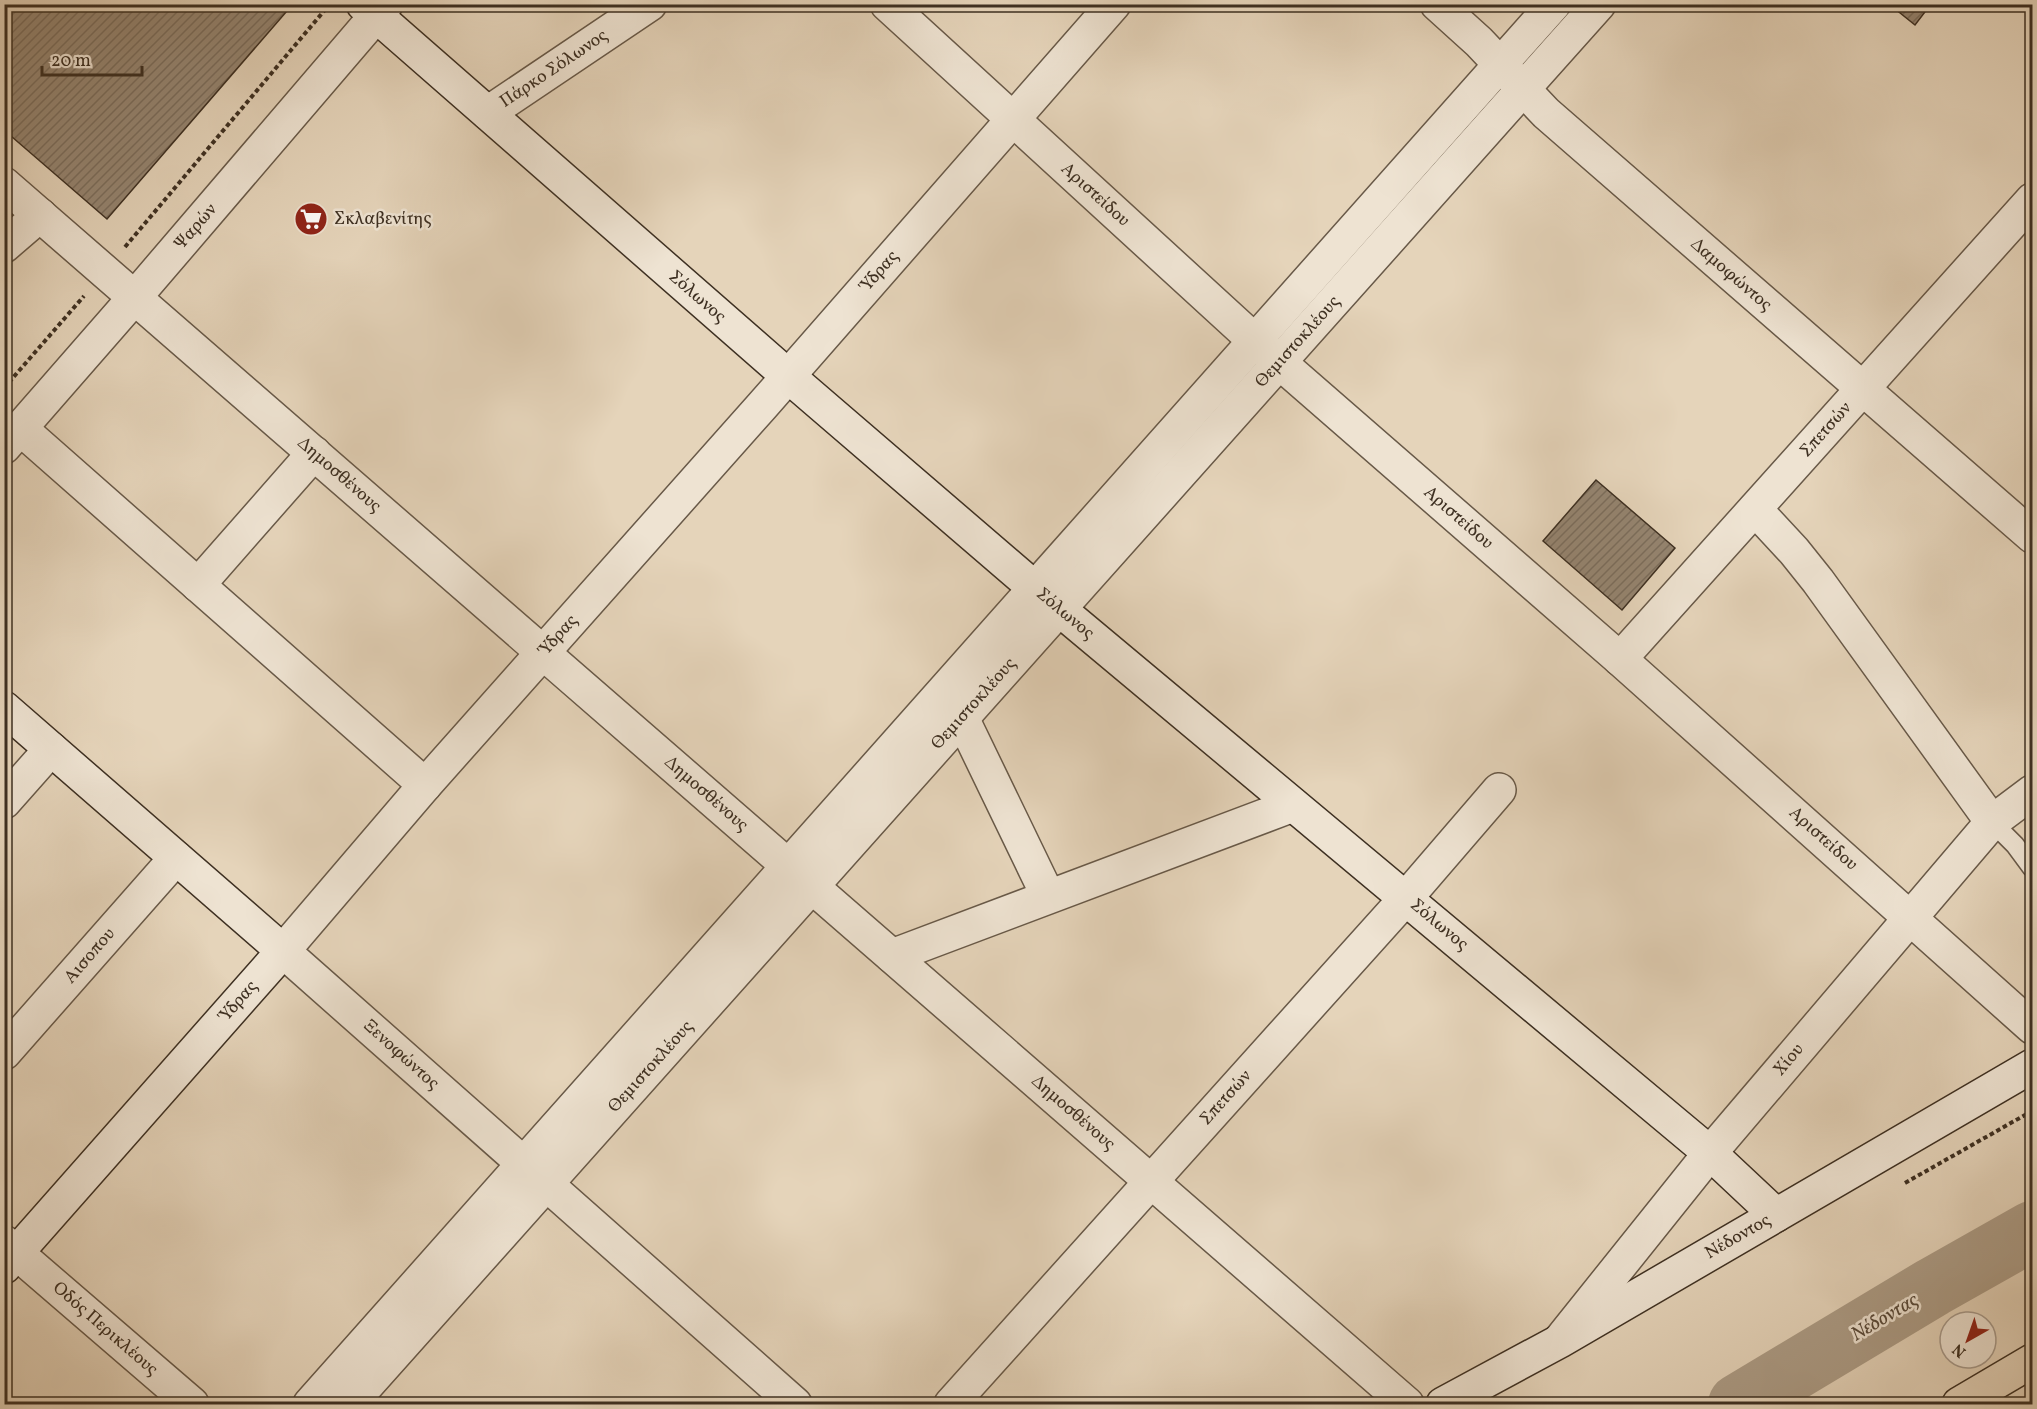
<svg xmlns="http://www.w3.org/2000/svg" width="2037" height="1409" font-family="Vollkorn,serif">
<defs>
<pattern id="building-hatch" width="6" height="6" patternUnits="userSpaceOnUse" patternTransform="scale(1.5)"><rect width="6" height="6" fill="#958571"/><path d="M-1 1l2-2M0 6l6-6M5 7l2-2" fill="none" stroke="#7b6d5c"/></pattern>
</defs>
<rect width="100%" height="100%" fill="#e5d4ba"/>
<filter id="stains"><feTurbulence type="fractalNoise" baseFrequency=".00333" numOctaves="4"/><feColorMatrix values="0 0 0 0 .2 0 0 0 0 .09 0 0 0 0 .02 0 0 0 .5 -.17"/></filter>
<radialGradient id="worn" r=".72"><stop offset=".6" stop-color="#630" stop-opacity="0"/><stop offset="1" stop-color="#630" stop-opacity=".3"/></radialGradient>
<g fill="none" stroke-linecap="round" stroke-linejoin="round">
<!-- river -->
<polyline stroke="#ac9c86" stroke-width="60" points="1738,1404 1933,1287 2032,1231"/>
</g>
<!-- building -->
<g fill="url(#building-hatch)" stroke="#3e3022" stroke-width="1.5">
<polygon points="4,4 293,4 107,219 4,130"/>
<polygon points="1889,4 1931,4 1915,25"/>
<polygon points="1596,480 1675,548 1622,610 1543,541"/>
</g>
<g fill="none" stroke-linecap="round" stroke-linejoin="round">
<!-- lane casing -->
<g stroke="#685948" stroke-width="21">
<polyline id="lane" points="1992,822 2015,845 2032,868"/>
</g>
<!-- street casing -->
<g stroke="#685948" stroke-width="36">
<g id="street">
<polyline points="887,4 1255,341 1620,659 2032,1027"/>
<polyline points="1437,4 1479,42 1546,113 2032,536"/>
<polyline points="488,113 650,4"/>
<polyline points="4,184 1407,1404"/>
<polyline points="4,246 40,215"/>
<polyline points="21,429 425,785"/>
<polyline points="4,447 135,297 386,4"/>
<polyline points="1755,509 1794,551 1818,581 1992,822"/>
<polyline points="198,585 314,453"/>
<polyline points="1620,659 2032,200"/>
<polyline points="962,718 1048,896"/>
<polyline points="4,802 51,749"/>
<polyline points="892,956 1293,805"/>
<polyline points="4,1053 176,858"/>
<polyline points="4,1242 192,1404"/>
<polyline points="1561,1339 1710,1153 1992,822 2032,792"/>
<polyline points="310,1404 1554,4"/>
<polyline points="350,1404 1599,4"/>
<polyline points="795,1404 283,951 425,785 762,406 1114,4"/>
<polyline points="951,1404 1406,898 1499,790"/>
</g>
</g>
<!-- secondary casing -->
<g stroke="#3e3022" stroke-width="36">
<g id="secondary">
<polyline points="363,4 788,376 1059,609 1710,1153 1776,1215"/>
<polyline points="4,708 283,951 4,1267"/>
<polyline points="1443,1404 1560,1341 2032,1066"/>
</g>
</g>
<!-- primary casing -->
<g stroke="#3e3022" stroke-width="36">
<polyline id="primary" points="1959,1404 2032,1361"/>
</g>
<!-- path -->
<g stroke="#3e3022" stroke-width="4" stroke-dasharray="4.5 3" stroke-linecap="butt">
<polyline points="125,247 329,5"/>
<polyline points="4,388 84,296"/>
<polyline points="1905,1183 2032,1111"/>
</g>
<!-- lane -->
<use href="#lane" stroke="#eee3d2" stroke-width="18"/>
<!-- street -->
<use href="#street" stroke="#eee3d2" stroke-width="33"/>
<!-- secondary -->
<use href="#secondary" stroke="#eee3d2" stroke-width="33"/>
<!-- primary -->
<use href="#primary" stroke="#e5d4ba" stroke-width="33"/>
</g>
<!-- icons -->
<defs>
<g id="supermarket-disc" transform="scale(1.725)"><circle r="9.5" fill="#8f2418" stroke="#eee3d2"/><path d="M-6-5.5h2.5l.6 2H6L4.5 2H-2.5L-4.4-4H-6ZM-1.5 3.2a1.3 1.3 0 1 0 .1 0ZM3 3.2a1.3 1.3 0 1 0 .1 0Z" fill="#fff"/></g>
</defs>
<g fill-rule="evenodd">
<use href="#supermarket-disc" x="311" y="219"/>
</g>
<g text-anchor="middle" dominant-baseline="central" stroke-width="5" stroke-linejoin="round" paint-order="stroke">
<!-- street labels -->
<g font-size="18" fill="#3e3022" stroke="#eee3d2">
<text transform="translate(554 69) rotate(-34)">Πάρκο Σόλωνος</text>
<text transform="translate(1095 195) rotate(42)">Αριστείδου</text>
<text transform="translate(196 227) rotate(-49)">Ψαρών</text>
<text transform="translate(880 271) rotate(-49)">Ύδρας</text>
<text transform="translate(1731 275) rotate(41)">Δαμοφώντος</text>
<text transform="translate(697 297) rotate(41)">Σόλωνος</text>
<text transform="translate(1298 342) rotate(-48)">Θεμιστοκλέους</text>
<text transform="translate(1826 430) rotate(-48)">Σπετσών</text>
<text transform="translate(339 475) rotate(41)">Δημοσθένους</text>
<text transform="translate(1458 518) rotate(41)">Αριστείδου</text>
<text transform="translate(1065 614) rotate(40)">Σόλωνος</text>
<text transform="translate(559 635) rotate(-48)">Ύδρας</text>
<text transform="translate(974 704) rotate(-48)">Θεμιστοκλέους</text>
<text transform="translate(706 794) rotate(41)">Δημοσθένους</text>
<text transform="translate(1823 839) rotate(42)">Αριστείδου</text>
<text transform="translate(1439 925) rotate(40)">Σόλωνος</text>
<text transform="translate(90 956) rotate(-49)">Αισοπου</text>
<text transform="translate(239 1001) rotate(-49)">Ύδρας</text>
<text transform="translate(401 1055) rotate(42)">Ξενοφώντος</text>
<text transform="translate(1789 1060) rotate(-50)">Χίου</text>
<text transform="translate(651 1067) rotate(-48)">Θεμιστοκλέους</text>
<text transform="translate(1226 1098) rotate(-48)">Σπετσών</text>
<text transform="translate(1073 1113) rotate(41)">Δημοσθένους</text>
<text transform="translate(1738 1237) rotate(-30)">Νέδοντος</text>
<text transform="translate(105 1329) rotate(41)">Οδός Περικλέους</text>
</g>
<!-- poi labels -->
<g font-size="18" fill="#3e3022" stroke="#eee3d2" text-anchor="start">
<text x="334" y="219">Σκλαβενίτης</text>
</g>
<!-- water labels -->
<g font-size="20" font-style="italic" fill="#5a4b3b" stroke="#eee3d2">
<text transform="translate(1885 1318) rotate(-31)">Νέδoντας</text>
</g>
</g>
<!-- margin -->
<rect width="2037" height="1409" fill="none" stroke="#e5d4ba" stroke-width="24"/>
<rect x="6" y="6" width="2025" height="1397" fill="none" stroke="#3e3022" stroke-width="3"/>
<rect x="12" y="12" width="2013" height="1385" fill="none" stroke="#3e3022" stroke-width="1.5"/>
<!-- north arrow -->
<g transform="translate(1968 1340) rotate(220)"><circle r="28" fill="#eee3d2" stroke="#a89b8c" stroke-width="1.5"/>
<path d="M0-4.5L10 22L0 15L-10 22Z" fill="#8f2418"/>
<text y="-9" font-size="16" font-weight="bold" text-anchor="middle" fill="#3e3022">N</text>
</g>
<!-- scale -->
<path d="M42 66v9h100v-9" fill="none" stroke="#3e3022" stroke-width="3"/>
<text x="51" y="66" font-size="18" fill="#3e3022" stroke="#eee3d2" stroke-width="4.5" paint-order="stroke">20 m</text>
<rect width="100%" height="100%" filter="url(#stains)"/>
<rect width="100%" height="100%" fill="url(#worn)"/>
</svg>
